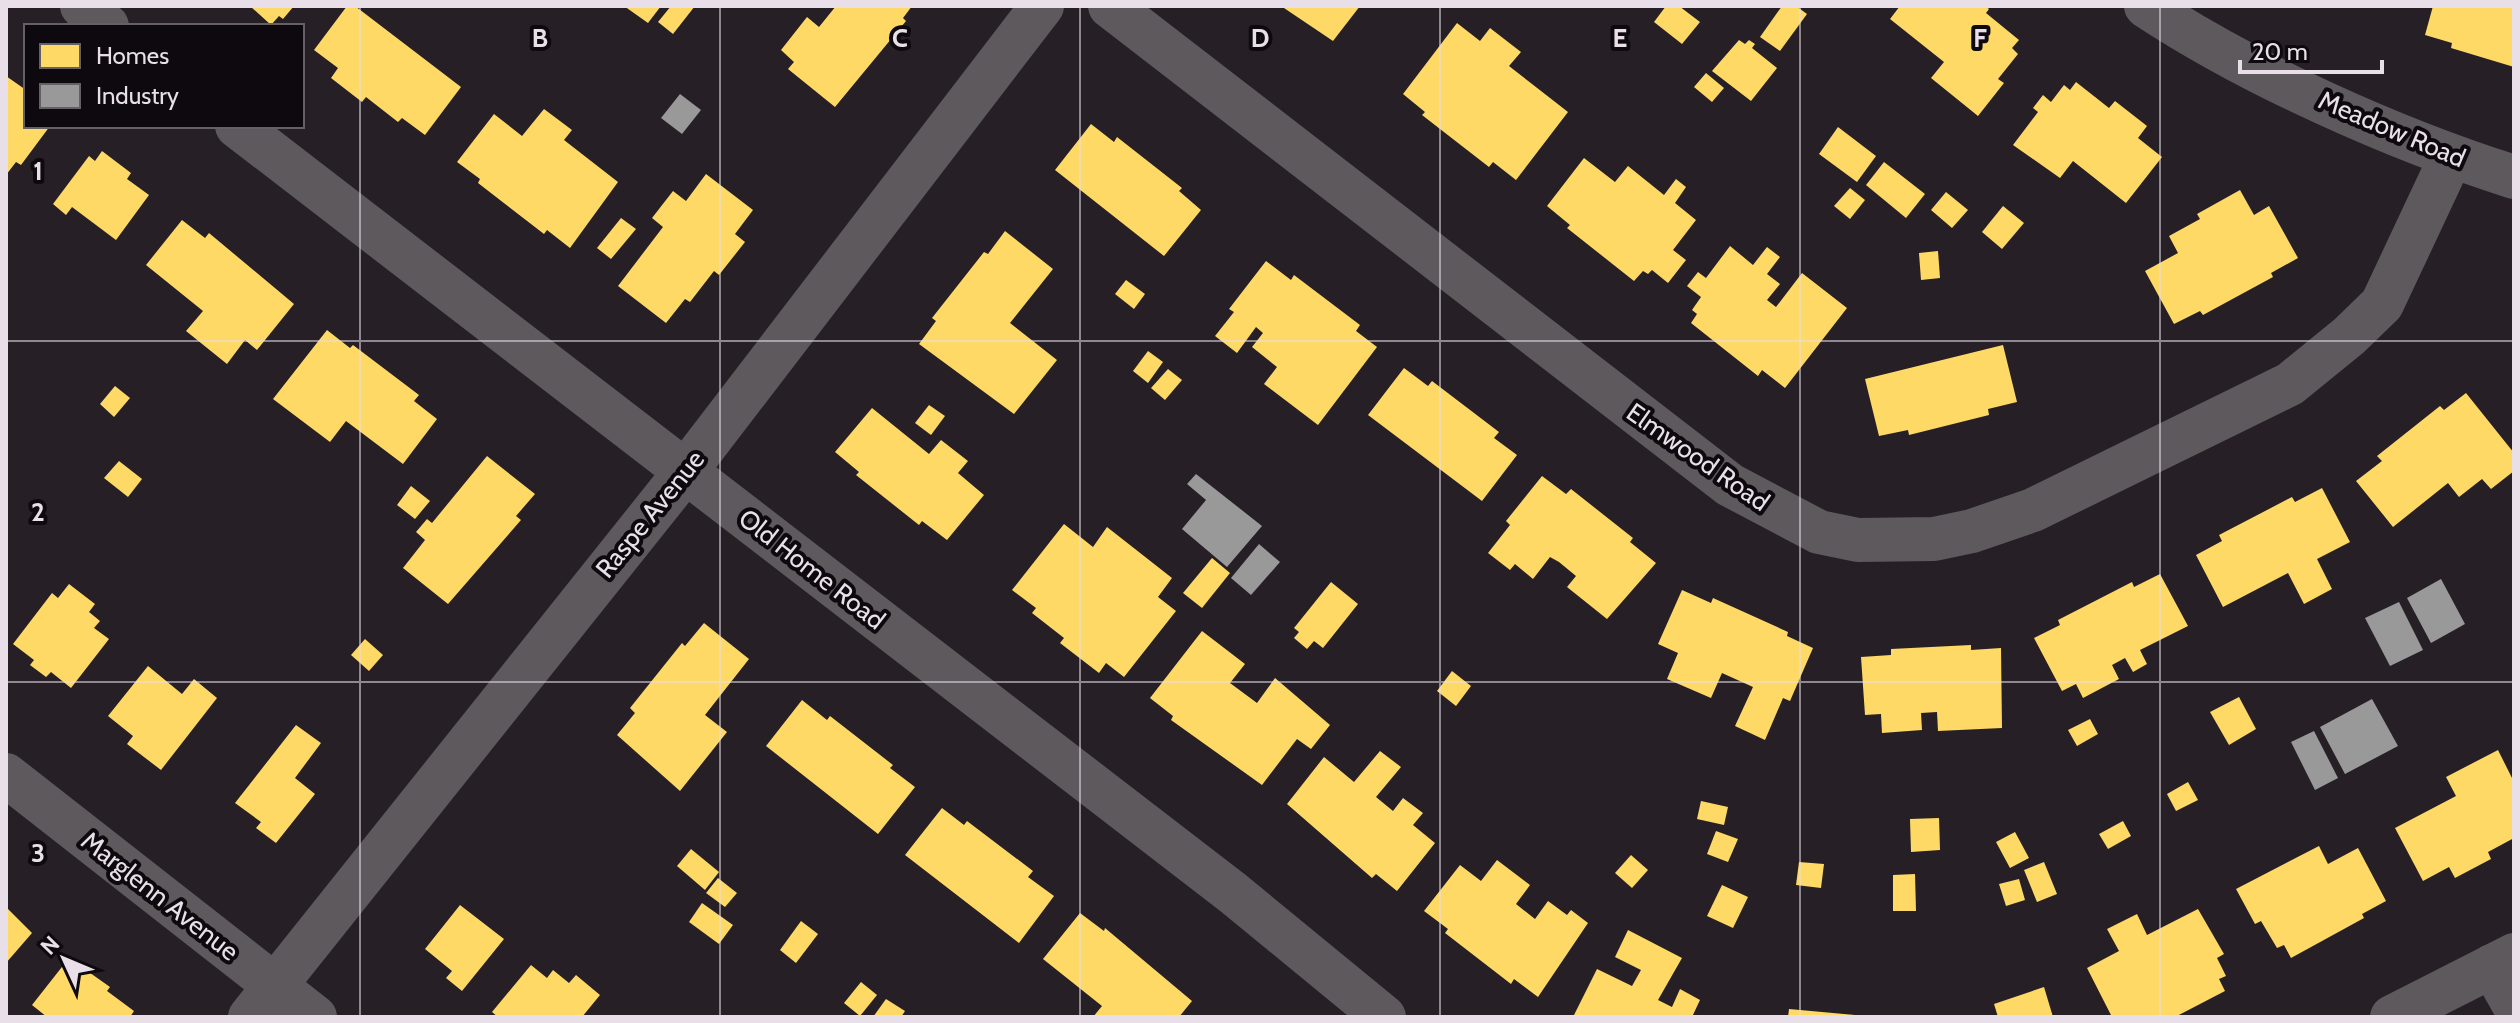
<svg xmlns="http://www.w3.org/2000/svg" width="2520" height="1023" font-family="Cabin,sans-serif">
<rect width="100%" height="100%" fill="#262026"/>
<!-- homes -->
<g fill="#ffd966">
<polygon points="250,6 294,6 283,19 279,16 271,25"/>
<polygon points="347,6 355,6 461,87 425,135 402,118 398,122 366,97 362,102 331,78 338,68 314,50"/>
<polygon points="624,6 661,6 648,23"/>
<polygon points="671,6 695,6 673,34 658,22"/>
<polygon points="836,6 912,6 903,18 906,21 835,107 788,69 794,62 781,50 807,17 819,27"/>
<polygon points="1281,6 1360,6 1333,41"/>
<polygon points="1666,6 1679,6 1700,22 1682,44 1654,22"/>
<polygon points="1782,6 1796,6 1807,14 1780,51 1760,37"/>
<polygon points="1900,6 1985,6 1989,9 1986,13 2019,40 2012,48 2018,54 1998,79 2004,83 1978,116 1931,78 1944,62 1890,19"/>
<polygon points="2433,6 2514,6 2514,67 2451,48 2452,43 2425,35"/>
<polygon points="1457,23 1480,41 1490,28 1521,52 1509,66 1568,112 1516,180 1493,162 1489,167 1422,115 1425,112 1403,94"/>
<polygon points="1739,40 1745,44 1749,40 1755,44 1752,48 1777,68 1751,101 1712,71"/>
<polygon points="1706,73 1724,88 1712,102 1694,87"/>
<polygon points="6,76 26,90 26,126 50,126 21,165 16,162 6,175"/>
<polygon points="2076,82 2109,108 2115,101 2147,126 2138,138 2162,157 2126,203 2073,161 2060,178 2013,145 2038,112 2033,108 2043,95 2051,102 2064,85 2070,90"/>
<polygon points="544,109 572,130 564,140 618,182 570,248 547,230 544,234 478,183 480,179 457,162 494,114 522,136"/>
<polygon points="1091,124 1114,142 1117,137 1182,188 1179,191 1201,210 1164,256 1055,170"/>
<polygon points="1838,127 1876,156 1857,182 1819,154"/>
<polygon points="102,151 131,173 127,179 149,195 116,240 72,207 66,215 53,204 89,156 95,161"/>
<polygon points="1584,158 1615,182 1628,166 1664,195 1676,179 1686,187 1675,203 1696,220 1673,250 1686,260 1668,283 1652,270 1648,274 1643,271 1634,281 1567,228 1570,225 1547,206"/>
<polygon points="1884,162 1925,194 1906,218 1866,185"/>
<polygon points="706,174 753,210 735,234 745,242 719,275 714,271 690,302 685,299 666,323 618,286 663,227 652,218 673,191 686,201"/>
<polygon points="1850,188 1865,200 1850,219 1834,206"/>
<polygon points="2240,190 2254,215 2269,206 2298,258 2271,273 2273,277 2203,315 2200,311 2174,324 2145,271 2178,253 2169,236 2200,219 2197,214"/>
<polygon points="1946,192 1968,210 1952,228 1931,210"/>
<polygon points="2003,206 2024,223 2002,249 1982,232"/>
<polygon points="621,218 636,229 611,259 597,248"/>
<polygon points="182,220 205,238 209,233 294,304 257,350 245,340 227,364 186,331 203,311 146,265"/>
<polygon points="1005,231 1053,269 1010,323 1057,360 1014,414 919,344 936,321 932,318 984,252 988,254"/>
<polygon points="1730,246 1753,265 1767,247 1780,257 1767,274 1780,284 1767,300 1776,307 1802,273 1847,308 1785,388 1762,370 1758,376 1691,323 1697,314 1692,310 1701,297 1687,286 1698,272 1706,278"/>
<polygon points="1938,251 1940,278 1921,280 1919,253"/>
<polygon points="1266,261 1291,280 1294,275 1360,325 1356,331 1377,347 1318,425 1264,384 1277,367 1252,347 1263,333 1256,327 1237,353 1215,336 1234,312 1229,309"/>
<polygon points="1126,280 1145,294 1134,309 1115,294"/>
<polygon points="327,330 350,348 353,345 419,395 414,401 437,419 403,464 346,421 330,442 273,399"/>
<polygon points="2003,345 2017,402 1988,409 1989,415 1909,435 1908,430 1879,436 1865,379"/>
<polygon points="1148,351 1163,362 1148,383 1133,371"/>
<polygon points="1404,368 1428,386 1432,381 1499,432 1494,438 1517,455 1482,501 1368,415"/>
<polygon points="1168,369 1182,380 1165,400 1151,388"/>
<polygon points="115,386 130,398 114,417 100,404"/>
<polygon points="2466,393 2514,453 2514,471 2491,489 2482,479 2459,497 2448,483 2393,527 2356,481 2382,461 2377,456 2440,406 2444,410"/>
<polygon points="929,405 945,416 931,435 915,423"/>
<polygon points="872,408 929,454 941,440 968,461 958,473 984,495 947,540 922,521 919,525 856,475 859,472 835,452"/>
<polygon points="487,456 535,494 516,516 521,520 448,604 403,568 425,540 416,532 427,519 432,523"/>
<polygon points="119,461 142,479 128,497 104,478"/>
<polygon points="1542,476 1566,494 1571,489 1633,538 1630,542 1656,563 1607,619 1567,587 1576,576 1559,562 1550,557 1533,579 1515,564 1510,570 1488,553 1510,525 1506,521"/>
<polygon points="411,486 430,501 415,519 397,505"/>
<polygon points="2322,488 2350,542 2317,559 2332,589 2304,604 2288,573 2223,607 2196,555 2222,541 2219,535 2292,497 2295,502"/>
<polygon points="1064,524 1093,547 1107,527 1172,578 1158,597 1176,611 1124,677 1106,663 1099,673 1060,643 1064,638 1032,613 1036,608 1012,590"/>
<polygon points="1212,558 1230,573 1202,608 1183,593"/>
<polygon points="2160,574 2188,626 2140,650 2147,664 2133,672 2125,658 2112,665 2119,679 2083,698 2076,684 2062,691 2034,638 2060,625 2058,620 2132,582 2134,587"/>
<polygon points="1331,582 1358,604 1323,648 1314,641 1307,649 1294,638 1299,632 1294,628"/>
<polygon points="69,584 95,604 89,612 100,621 94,628 109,639 71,688 51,672 46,677 30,665 34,660 13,644 52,593 58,598"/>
<polygon points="1682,590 1711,603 1713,598 1788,632 1787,636 1813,648 1790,701 1783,698 1765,740 1735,726 1753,687 1722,673 1711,698 1667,679 1678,653 1658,644"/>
<polygon points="704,623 749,659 705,715 727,732 680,791 617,735 635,713 630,708 682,643 685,646"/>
<polygon points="1202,631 1245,664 1230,683 1257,703 1275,678 1330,725 1311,749 1297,739 1262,785 1171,720 1173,716 1150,698"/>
<polygon points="365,639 383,655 369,671 351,655"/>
<polygon points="1971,645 1971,650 2001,648 2002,728 1938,731 1937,712 1921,713 1922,730 1882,733 1881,714 1865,715 1861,657 1891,655 1891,649"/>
<polygon points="148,666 182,694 194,679 217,698 161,770 127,744 133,736 108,716"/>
<polygon points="1452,671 1471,686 1456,706 1437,691"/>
<polygon points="2239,697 2256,729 2229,745 2210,712"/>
<polygon points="802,700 827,720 830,716 893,765 890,768 915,787 878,834 766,746"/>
<polygon points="2090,719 2098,734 2077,746 2068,730"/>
<polygon points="296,725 321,743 295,778 315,794 276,843 256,828 261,822 235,803"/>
<polygon points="2498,750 2514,782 2514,838 2488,852 2491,859 2455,878 2449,867 2423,881 2395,828 2456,796 2446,777"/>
<polygon points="1380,751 1401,767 1376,797 1393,811 1403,798 1423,813 1413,825 1435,843 1397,891 1376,874 1372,878 1287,804 1324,757 1354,782"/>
<polygon points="2188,782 2198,800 2176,811 2167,794"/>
<polygon points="1701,801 1728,807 1724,825 1697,819"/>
<polygon points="942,808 964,825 967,821 1033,871 1028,877 1054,896 1019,943 905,855"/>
<polygon points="1939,818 1940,850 1911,852 1910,819"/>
<polygon points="2123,821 2131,836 2108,849 2099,834"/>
<polygon points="1716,831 1738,839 1728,862 1707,854"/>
<polygon points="2015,832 2029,858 2010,868 1996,842"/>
<polygon points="2319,846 2328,864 2358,848 2386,901 2362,914 2364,918 2291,958 2284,945 2277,948 2261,921 2255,924 2236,889"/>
<polygon points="691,849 719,872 705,890 677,866"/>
<polygon points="1631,855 1648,870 1632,888 1615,873"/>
<polygon points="1497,860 1530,885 1516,904 1535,919 1548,901 1567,915 1571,910 1588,923 1538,997 1514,979 1511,984 1445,933 1448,929 1424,911 1460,865 1481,881"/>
<polygon points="1799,862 1824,864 1821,888 1796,885"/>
<polygon points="2044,862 2057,894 2037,902 2024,870"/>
<polygon points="1915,874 1916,911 1893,911 1893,875"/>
<polygon points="718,878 737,893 725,907 706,893"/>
<polygon points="2019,879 2025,900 2006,906 1999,884"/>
<polygon points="1722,885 1748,897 1733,928 1707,916"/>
<polygon points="702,903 733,925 719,944 689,922"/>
<polygon points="460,905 504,939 462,991 446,978 452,971 425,949"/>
<polygon points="6,907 32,933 6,963"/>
<polygon points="2198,909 2224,954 2217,958 2226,976 2219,979 2225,991 2175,1017 2112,1017 2087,968 2119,951 2107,929 2137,914 2147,935"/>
<polygon points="1080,913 1104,931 1105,928 1192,1001 1179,1017 1093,1017 1102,1006 1043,959"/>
<polygon points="801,921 818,934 796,963 780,950"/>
<polygon points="1628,930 1682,958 1658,1000 1672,1007 1680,989 1700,1000 1692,1017 1573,1017 1597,969 1632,986 1641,970 1615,957"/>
<polygon points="69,958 110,987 107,991 134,1011 130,1017 47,1017 32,1005"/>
<polygon points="531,965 547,978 553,970 569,983 576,975 600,995 582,1017 498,1017 492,1012"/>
<polygon points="861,982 877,995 860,1016 844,1003"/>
<polygon points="2044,987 2053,1017 1998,1017 1994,1004"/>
<polygon points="886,999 905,1011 901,1017 873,1017"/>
<polygon points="1789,1009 1855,1015 1854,1017 1788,1017"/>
</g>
<!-- industry -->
<g fill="#999">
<polygon points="680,94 701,110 682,134 661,118"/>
<polygon points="1196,474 1262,526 1227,567 1182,529 1206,500 1187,484"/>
<polygon points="1259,544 1280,562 1251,595 1231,578"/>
<polygon points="2441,579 2465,624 2431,643 2407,598"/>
<polygon points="2399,602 2423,650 2390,666 2365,618"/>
<polygon points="2372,699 2398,746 2345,774 2320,727"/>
<polygon points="2314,731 2338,778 2315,790 2291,742"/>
</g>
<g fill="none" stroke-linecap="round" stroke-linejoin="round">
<!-- minor -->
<g stroke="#5d595c" stroke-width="44">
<polyline points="82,6 107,26"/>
<polyline points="1110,6 1730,485 1819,532 1858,540 1934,539 1972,531 2033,510 2290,384 2349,336 2382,304 2451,157"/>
<path d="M2146 6C2251 75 2394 139 2514 177"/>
<polyline points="237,126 1233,893 1384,1017"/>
<polyline points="6,775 315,1017"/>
<polyline points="2492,966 2514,1005"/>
<polyline points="250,1017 685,472 1042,6"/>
<polyline points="2392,1017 2514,955"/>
</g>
</g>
<!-- grid -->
<path fill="none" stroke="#e8dfe8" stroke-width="2" stroke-opacity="0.55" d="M360 6V1017M720 6V1017M1080 6V1017M1440 6V1017M1800 6V1017M2160 6V1017M6 341H2514M6 682H2514"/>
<g text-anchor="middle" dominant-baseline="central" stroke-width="8" stroke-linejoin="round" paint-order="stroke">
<!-- street labels -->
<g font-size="26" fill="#e8dfe8" stroke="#0e090f">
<text transform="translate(2392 129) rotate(23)">Meadow Road</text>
<text transform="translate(1698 457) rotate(35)">Elmwood Road</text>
<text transform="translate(650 514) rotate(-51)">Raspe Avenue</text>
<text transform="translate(812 569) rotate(38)">Old Home Road</text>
<text transform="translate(160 896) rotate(38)">Marglenn Avenue</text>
</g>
</g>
<g font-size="26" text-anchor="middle" font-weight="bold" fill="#e8dfe8" stroke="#0e090f" stroke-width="8" stroke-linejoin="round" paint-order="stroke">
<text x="540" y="47">B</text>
<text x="900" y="47">C</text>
<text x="1260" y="47">D</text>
<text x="1620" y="47">E</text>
<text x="1980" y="47">F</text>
<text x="38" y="180">1</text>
<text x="38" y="521">2</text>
<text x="38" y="862">3</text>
</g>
<!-- border -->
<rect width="2520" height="1023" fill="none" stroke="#e8dfe8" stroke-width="16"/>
<!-- legend -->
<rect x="24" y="24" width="280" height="104" fill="#0e090f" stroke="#655f66" stroke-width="2"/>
<rect x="40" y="44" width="40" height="24" fill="#ffd966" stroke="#655f66" stroke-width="2"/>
<text x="96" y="64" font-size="24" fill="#e8dfe8">Homes</text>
<rect x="40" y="84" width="40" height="24" fill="#999999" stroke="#655f66" stroke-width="2"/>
<text x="96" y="104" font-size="24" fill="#e8dfe8">Industry</text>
<!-- north arrow -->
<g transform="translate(64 959) rotate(314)" stroke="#0e090f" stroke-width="6" paint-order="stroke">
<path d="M0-6L14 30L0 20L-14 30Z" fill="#e8dfe8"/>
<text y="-12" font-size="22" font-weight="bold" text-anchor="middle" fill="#e8dfe8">N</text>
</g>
<!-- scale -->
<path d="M2240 60v12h142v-12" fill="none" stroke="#e8dfe8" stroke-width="4"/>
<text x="2252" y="60" font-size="24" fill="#e8dfe8" stroke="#0e090f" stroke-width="6" paint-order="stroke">20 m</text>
</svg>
